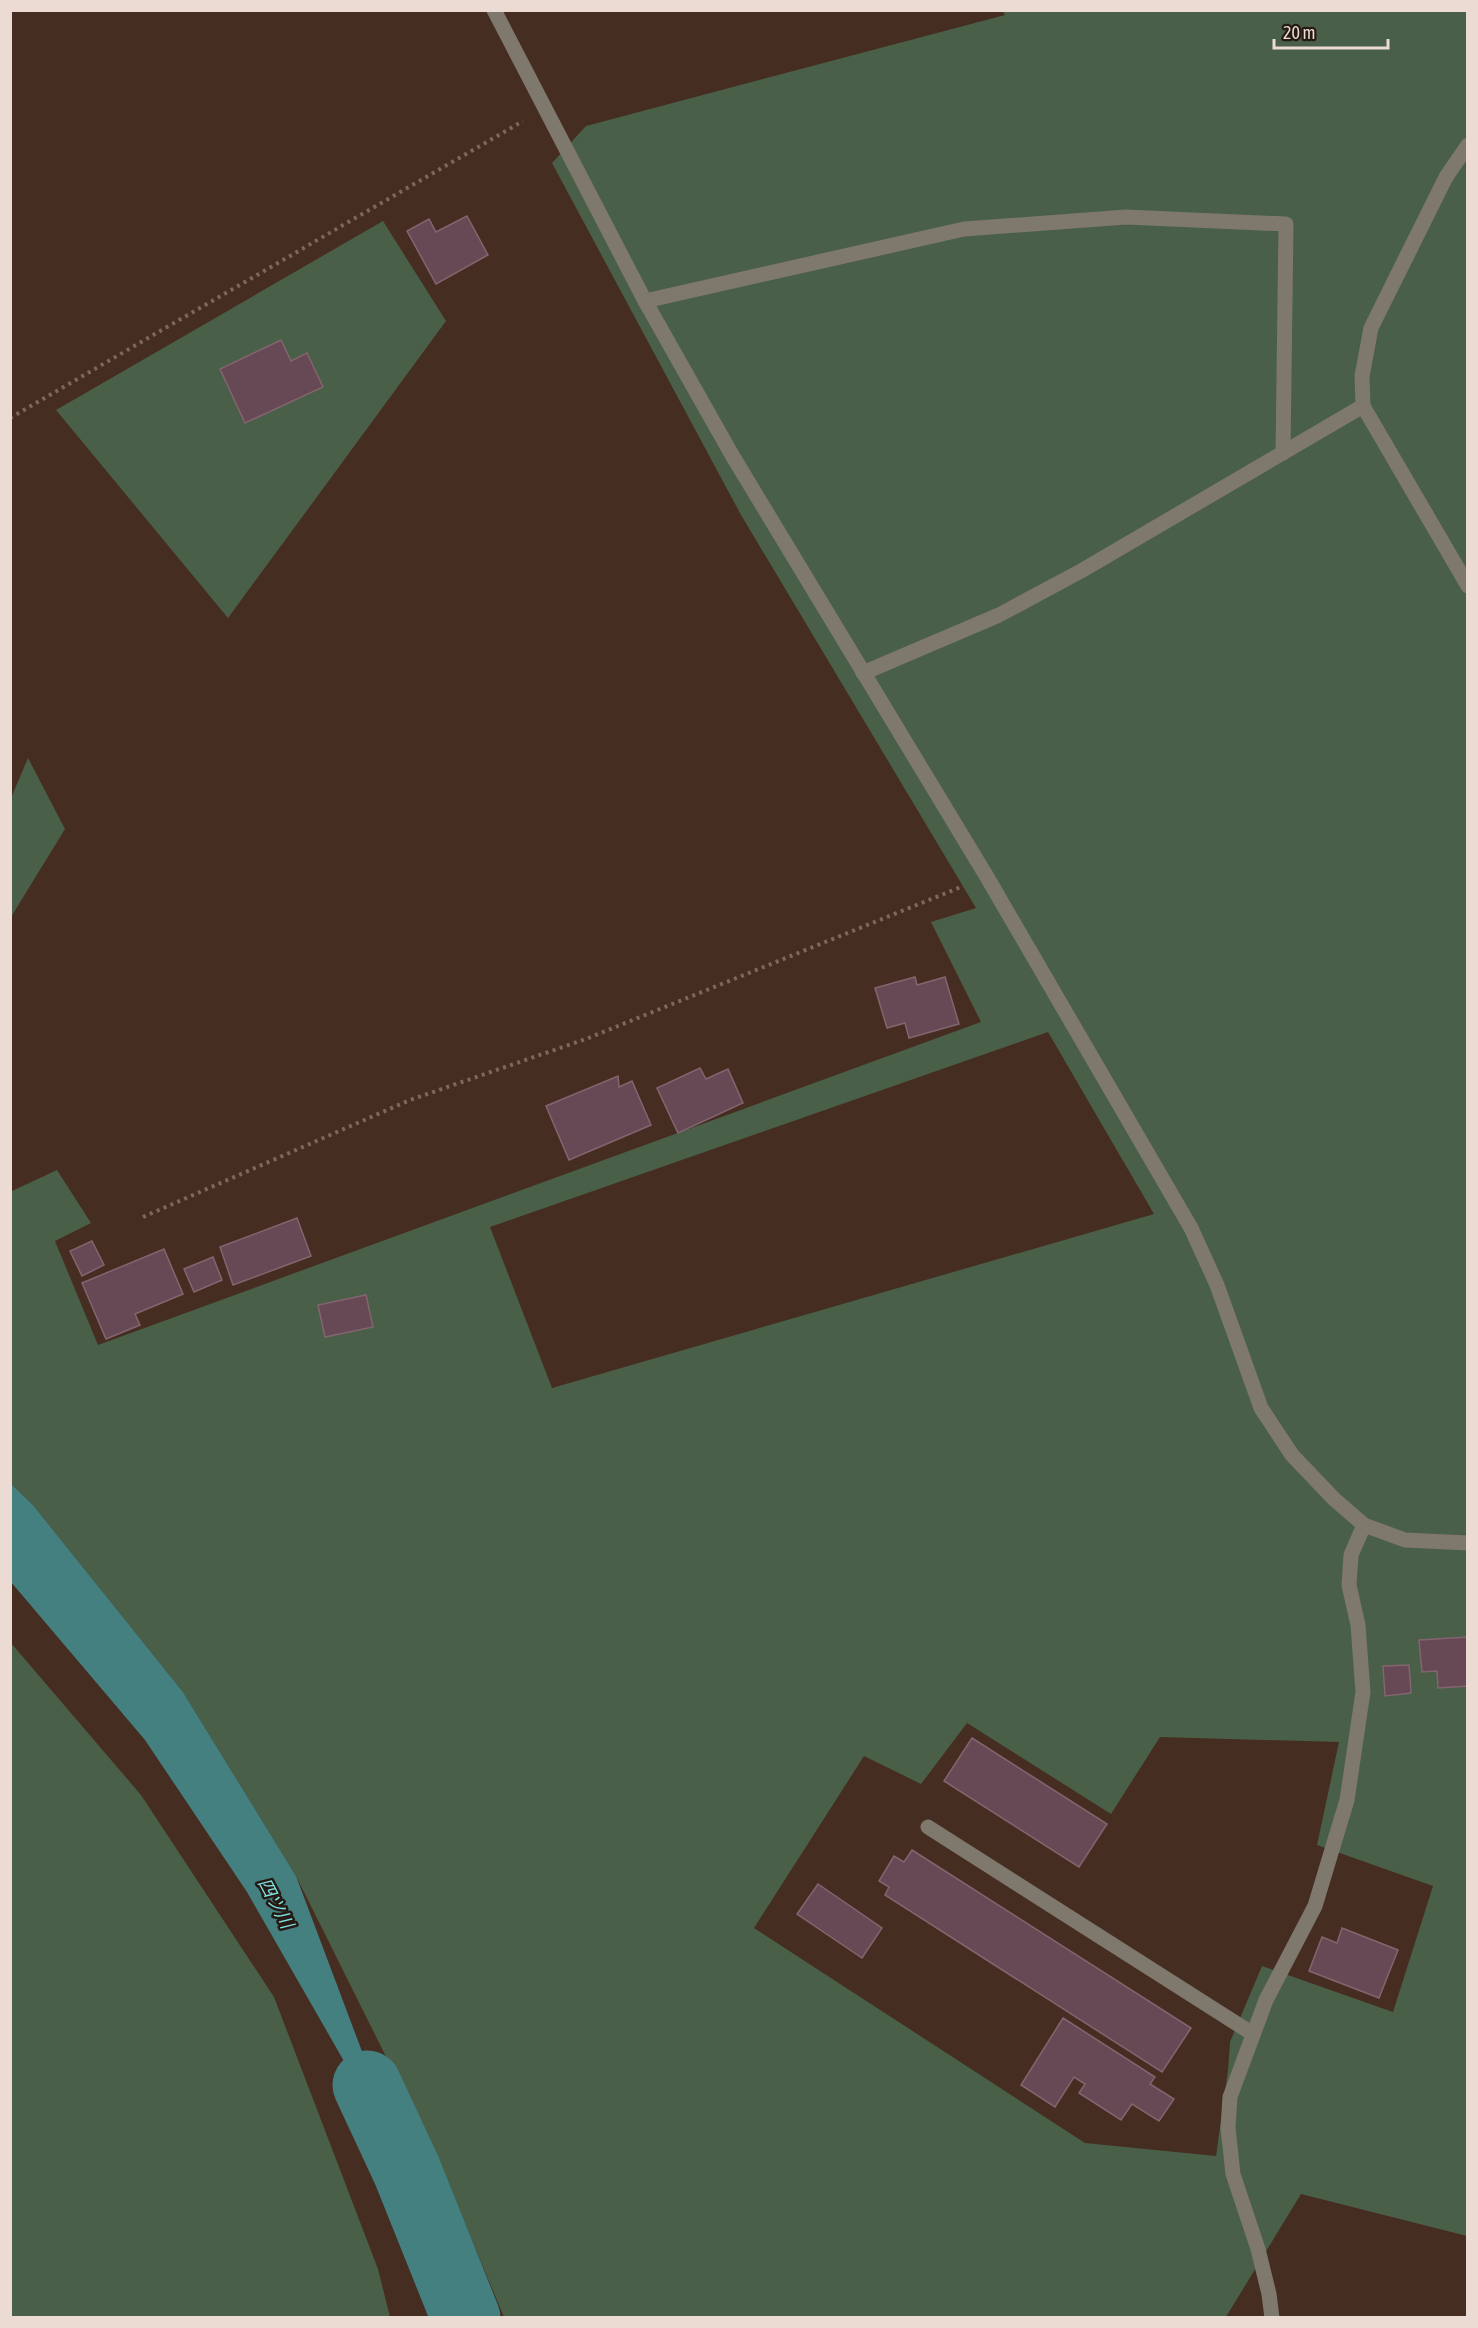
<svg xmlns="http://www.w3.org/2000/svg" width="1478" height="2328" font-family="'Asap Condensed','Noto Sans JP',sans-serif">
<rect width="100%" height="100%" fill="#462d21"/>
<!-- green -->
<g fill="#495f47" fill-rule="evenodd">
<path d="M1003 11H1467V2236L1301 2194 1226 2317H504L442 2169 296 1876 183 1692 33 1505 11 1484 10 1192 57 1170 91 1223 55 1241 98 1345 981 1022 931 922 976 908 741 515 552 163 586 126 1005 15ZM1048 1032 1154 1214 552 1388 490 1227ZM967 1723 1111 1814 1160 1737 1339 1742 1317 1845 1433 1886 1393 2012 1262 1966 1230 2042 1228 2070 1216 2156 1085 2143 754 1928 864 1756 921 1784Z"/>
<polygon points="383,221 446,321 228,618 56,410"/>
<polygon points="28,758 65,829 11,917 11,798"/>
<polygon points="11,1643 141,1795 274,1997 378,2269 390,2317 11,2317"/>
</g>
<!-- water -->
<polygon fill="#458081" points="11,1484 33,1505 183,1692 296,1876 407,2171 247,1892 145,1740 11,1582"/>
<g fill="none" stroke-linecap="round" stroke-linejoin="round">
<!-- river -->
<polyline stroke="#458081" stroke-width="69" points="367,2085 407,2171 466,2318"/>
</g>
<!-- building -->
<g fill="#664954" stroke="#836570" stroke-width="1.5">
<polygon points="467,216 488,255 436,284 407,231 429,219 436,232"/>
<polygon points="281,340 291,361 307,353 323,387 245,423 220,369"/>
<polygon points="915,977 917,985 945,977 959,1024 909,1038 905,1023 887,1028 875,988"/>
<polygon points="700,1068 706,1079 728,1069 743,1103 678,1133 657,1088"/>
<polygon points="618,1076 619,1087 632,1081 651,1125 569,1160 546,1106"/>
<polygon points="297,1218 311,1256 233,1285 220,1247"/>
<polygon points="92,1241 104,1265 82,1276 70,1251"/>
<polygon points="164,1249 183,1294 135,1314 140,1325 106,1339 82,1283"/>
<polygon points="213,1257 222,1280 194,1292 184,1269"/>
<polygon points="366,1295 373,1327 325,1337 318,1305"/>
<polygon points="1468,1637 1468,1686 1438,1688 1437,1671 1422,1672 1419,1640"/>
<polygon points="1409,1665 1411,1693 1385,1696 1383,1666"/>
<polygon points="972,1738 1107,1824 1079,1867 944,1781"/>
<polygon points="912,1850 1191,2028 1162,2072 885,1895 889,1887 879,1881 894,1856 904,1862"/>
<polygon points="818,1884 882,1928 862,1958 797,1914"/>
<polygon points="1342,1928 1398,1950 1379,1998 1309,1971 1322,1937 1337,1943"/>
<polygon points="1063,2018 1155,2077 1150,2084 1174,2099 1159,2121 1132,2104 1121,2120 1079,2093 1085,2084 1074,2077 1055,2107 1021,2085"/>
</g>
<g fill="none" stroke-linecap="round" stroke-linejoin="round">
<!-- path -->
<g stroke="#7e685d" stroke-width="4" stroke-dasharray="3 4.5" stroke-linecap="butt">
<polyline points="10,418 523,121"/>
<polyline points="143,1217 410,1100 586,1039 961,887"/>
</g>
<!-- minor -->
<g stroke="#7f786d" stroke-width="15">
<polyline points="494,10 645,301 732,455 987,877 1191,1228 1217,1285 1261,1408 1292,1455 1334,1499 1364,1525 1405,1540 1468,1543"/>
<polyline points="645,301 964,229 1126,217 1286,224 1283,453"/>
<polyline points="1363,406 1468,586"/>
<polyline points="863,673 999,615 1081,571 1363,406 1362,376 1371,328 1446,177 1468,145"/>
<polyline points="928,1827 1253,2034"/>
<polyline points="1272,2318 1269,2294 1258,2249 1233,2174 1228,2128 1230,2097 1266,2000 1315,1906 1347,1800 1363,1692 1358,1625 1349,1585 1351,1555 1364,1525"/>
</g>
</g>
<g text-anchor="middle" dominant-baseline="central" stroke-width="5" stroke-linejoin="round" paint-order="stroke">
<!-- water labels -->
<g font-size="18" font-style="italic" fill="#80e1e2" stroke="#241913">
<text transform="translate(276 1903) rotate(62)">四ツ川</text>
</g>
</g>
<!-- border -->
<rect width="1478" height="2328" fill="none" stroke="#ecdbd3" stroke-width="24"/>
<!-- scale -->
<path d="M1274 39v9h114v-9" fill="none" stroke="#ecdbd3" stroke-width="3"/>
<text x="1283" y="39" font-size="18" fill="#ecdbd3" stroke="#241913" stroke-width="4.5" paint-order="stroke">20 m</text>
</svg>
